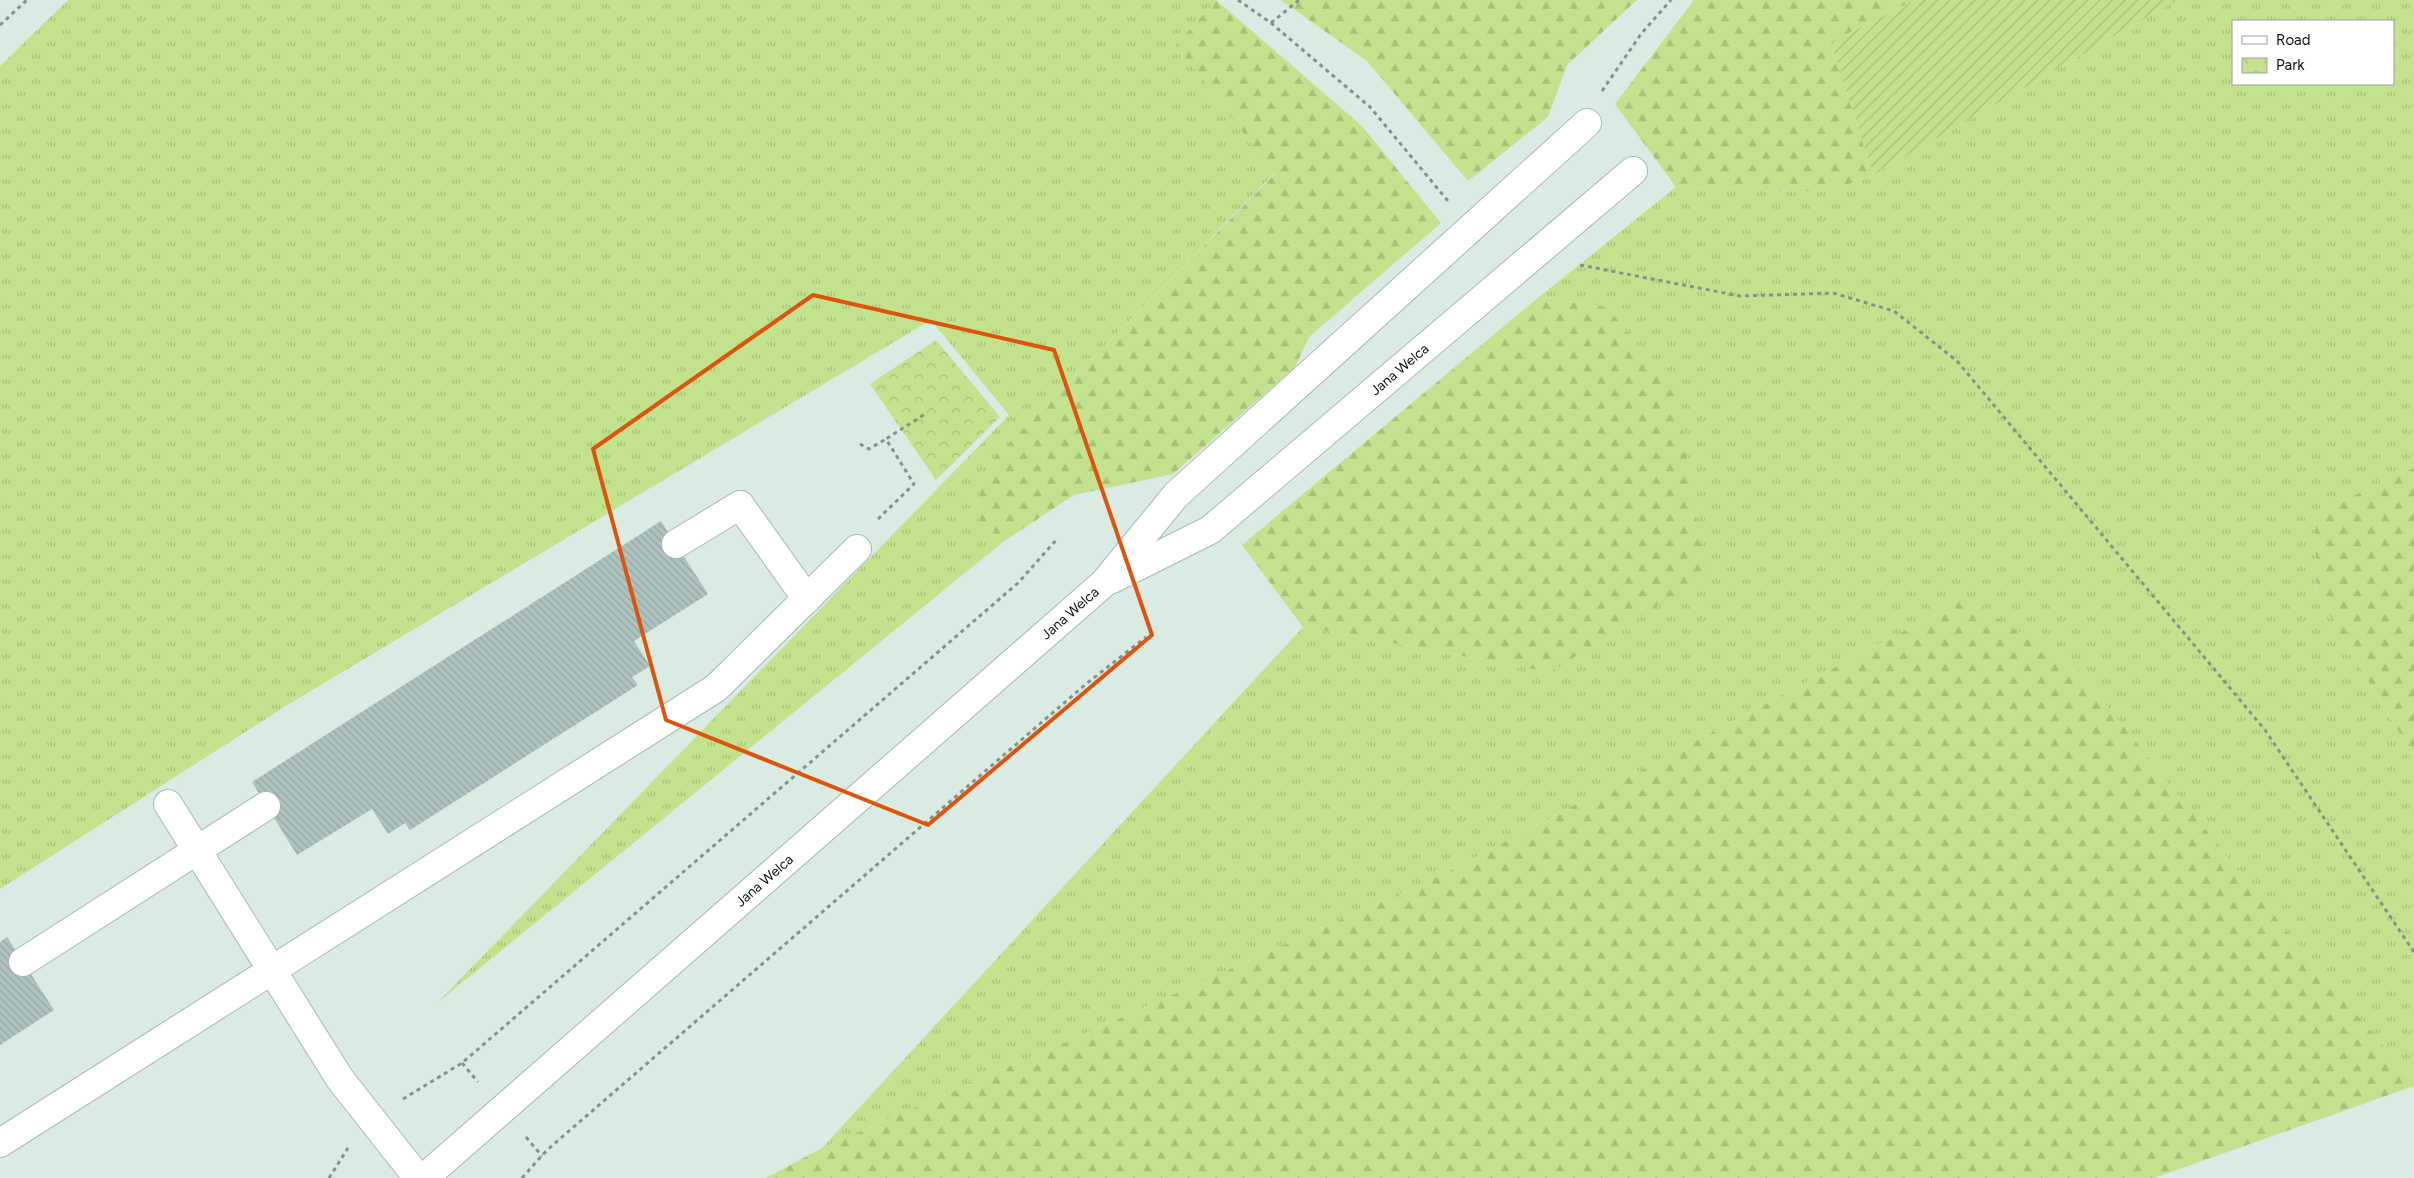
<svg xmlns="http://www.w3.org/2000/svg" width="2414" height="1178" font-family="Figtree,sans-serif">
<defs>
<pattern id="grass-tufts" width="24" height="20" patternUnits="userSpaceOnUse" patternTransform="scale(1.25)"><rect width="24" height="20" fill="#c3e28d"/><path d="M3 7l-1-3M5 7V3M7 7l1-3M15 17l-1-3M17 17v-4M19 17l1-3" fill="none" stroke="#a6c178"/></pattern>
<pattern id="forest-firs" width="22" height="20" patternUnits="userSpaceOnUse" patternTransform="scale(1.25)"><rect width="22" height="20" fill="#c3e28d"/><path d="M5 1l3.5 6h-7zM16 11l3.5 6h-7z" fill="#a6c178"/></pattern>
<pattern id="park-crowns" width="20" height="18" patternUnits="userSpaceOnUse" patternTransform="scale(1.25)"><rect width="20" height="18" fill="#c3e28d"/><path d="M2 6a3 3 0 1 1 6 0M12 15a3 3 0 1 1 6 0" fill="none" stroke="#a6c178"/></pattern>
<pattern id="garden-furrows" width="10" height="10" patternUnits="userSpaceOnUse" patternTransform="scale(1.25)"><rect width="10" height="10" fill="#c3e28d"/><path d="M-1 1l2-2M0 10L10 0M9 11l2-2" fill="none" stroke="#a6c178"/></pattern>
<pattern id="building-back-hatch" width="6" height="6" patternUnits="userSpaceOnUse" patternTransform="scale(1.25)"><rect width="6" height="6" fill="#aec3c0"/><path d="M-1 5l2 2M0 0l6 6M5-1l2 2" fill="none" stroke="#94a6a4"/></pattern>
</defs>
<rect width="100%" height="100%" fill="#d9ebe3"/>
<!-- grass -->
<g fill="url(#grass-tufts)" fill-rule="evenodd">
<polygon points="68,0 1216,0 1176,45 1275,173 990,462 972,513 1003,542 437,1003 1009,415 931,320 289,704 0,889 0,66"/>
<path d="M2177 0H2414V468L2314 514 2317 594 2414 758V1082L2297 944 1966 598 1448 872 1089 1032 822 1148 1303 627 1550 672 1607 307 1539 297 1676 187 1828 192 1873 175ZM2233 21H2393V84H2233Z"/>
</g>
<!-- forest -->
<g fill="url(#forest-firs)">
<polygon points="1216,0 1362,126 1441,223 1309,337 1295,367 1173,474 1074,495 1003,542 972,513 990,462 1275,174 1176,45"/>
<polygon points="1281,0 1637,0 1567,65 1548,117 1468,181 1367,61"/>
<polygon points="1694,0 1915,0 1831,42 1873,175 1828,192 1676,187 1615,104"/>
<polygon points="1539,297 1607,307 1675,391 1706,576 1550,672 1303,627 1242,545"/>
<polygon points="2414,468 2414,758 2317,594 2314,514"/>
<polygon points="1966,598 2078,669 2297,944 2414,1082 2414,1086 2154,1178 766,1178 822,1148 1089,1032 1448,872"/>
</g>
<!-- park -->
<polygon fill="url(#park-crowns)" points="936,340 1000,417 936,480 870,384"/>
<!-- garden -->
<polygon fill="url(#garden-furrows)" points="1915,0 2177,0 1873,175 1831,42"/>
<!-- building -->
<g fill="url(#building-back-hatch)">
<polygon points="661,521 708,594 634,641 650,666 632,677 638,685 410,830 405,823 388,834 372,809 297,855 252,782"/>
<polygon points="7,937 54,1010 0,1045 0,942"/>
</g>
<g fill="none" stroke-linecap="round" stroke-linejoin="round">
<!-- minor casing -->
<g stroke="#a7b9b1" stroke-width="30">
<g id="minor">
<polyline points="676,544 740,505 807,599"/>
<path id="s1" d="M1112 579 1210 530 1633 171"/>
<polyline points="168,804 340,1079 418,1178"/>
<polyline points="23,962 266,806"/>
<polyline points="0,1143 716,688 857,549"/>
<path id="s2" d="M424 1178 1104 583 1176 495 1587 123"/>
</g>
</g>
<!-- path -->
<g stroke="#85928c" stroke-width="3" stroke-dasharray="4 4" stroke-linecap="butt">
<polyline points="1238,0 1271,23 1370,107 1448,201"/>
<polyline points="1271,23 1299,0"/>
<polyline points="0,25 27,0"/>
<polyline points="1602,91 1641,34 1671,0"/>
<polyline points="1580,265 1740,296 1833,293 1894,311 1957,361 2265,730 2414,952"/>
<polyline points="860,444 869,449 886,439"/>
<polyline points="878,519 914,484 886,439 925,414"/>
<polyline points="462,1063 478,1082"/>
<polyline points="403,1099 462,1063 1018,583 1058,538"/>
<polyline points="526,1137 542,1156"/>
<polyline points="329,1178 348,1148"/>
<polyline points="522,1178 547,1150 1086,684 1146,637"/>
</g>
<!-- minor -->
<use href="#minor" stroke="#fff" stroke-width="28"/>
</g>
<!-- marked area -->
<path fill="none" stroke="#dd550c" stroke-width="4" stroke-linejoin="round" d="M813 295 1054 350 1152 635 928 825 666 720 593 449Z"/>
<g text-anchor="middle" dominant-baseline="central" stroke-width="4" stroke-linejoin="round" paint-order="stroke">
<!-- street labels -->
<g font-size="14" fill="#0b110e" stroke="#fff">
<text stroke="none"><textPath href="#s1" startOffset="358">Jana Welca</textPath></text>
<text stroke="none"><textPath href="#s2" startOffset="858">Jana Welca</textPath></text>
<text stroke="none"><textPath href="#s2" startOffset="452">Jana Welca</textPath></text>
</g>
</g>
<!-- legend -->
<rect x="2232" y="20" width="162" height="65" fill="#ffffff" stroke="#9da09f"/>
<rect x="2242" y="36" width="25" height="8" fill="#ffffff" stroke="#9da09f"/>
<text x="2276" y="45" font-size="15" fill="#0b110e">Road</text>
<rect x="2242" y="58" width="25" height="15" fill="url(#park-crowns)" stroke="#9da09f"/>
<text x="2276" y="70" font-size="15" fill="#0b110e">Park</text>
</svg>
